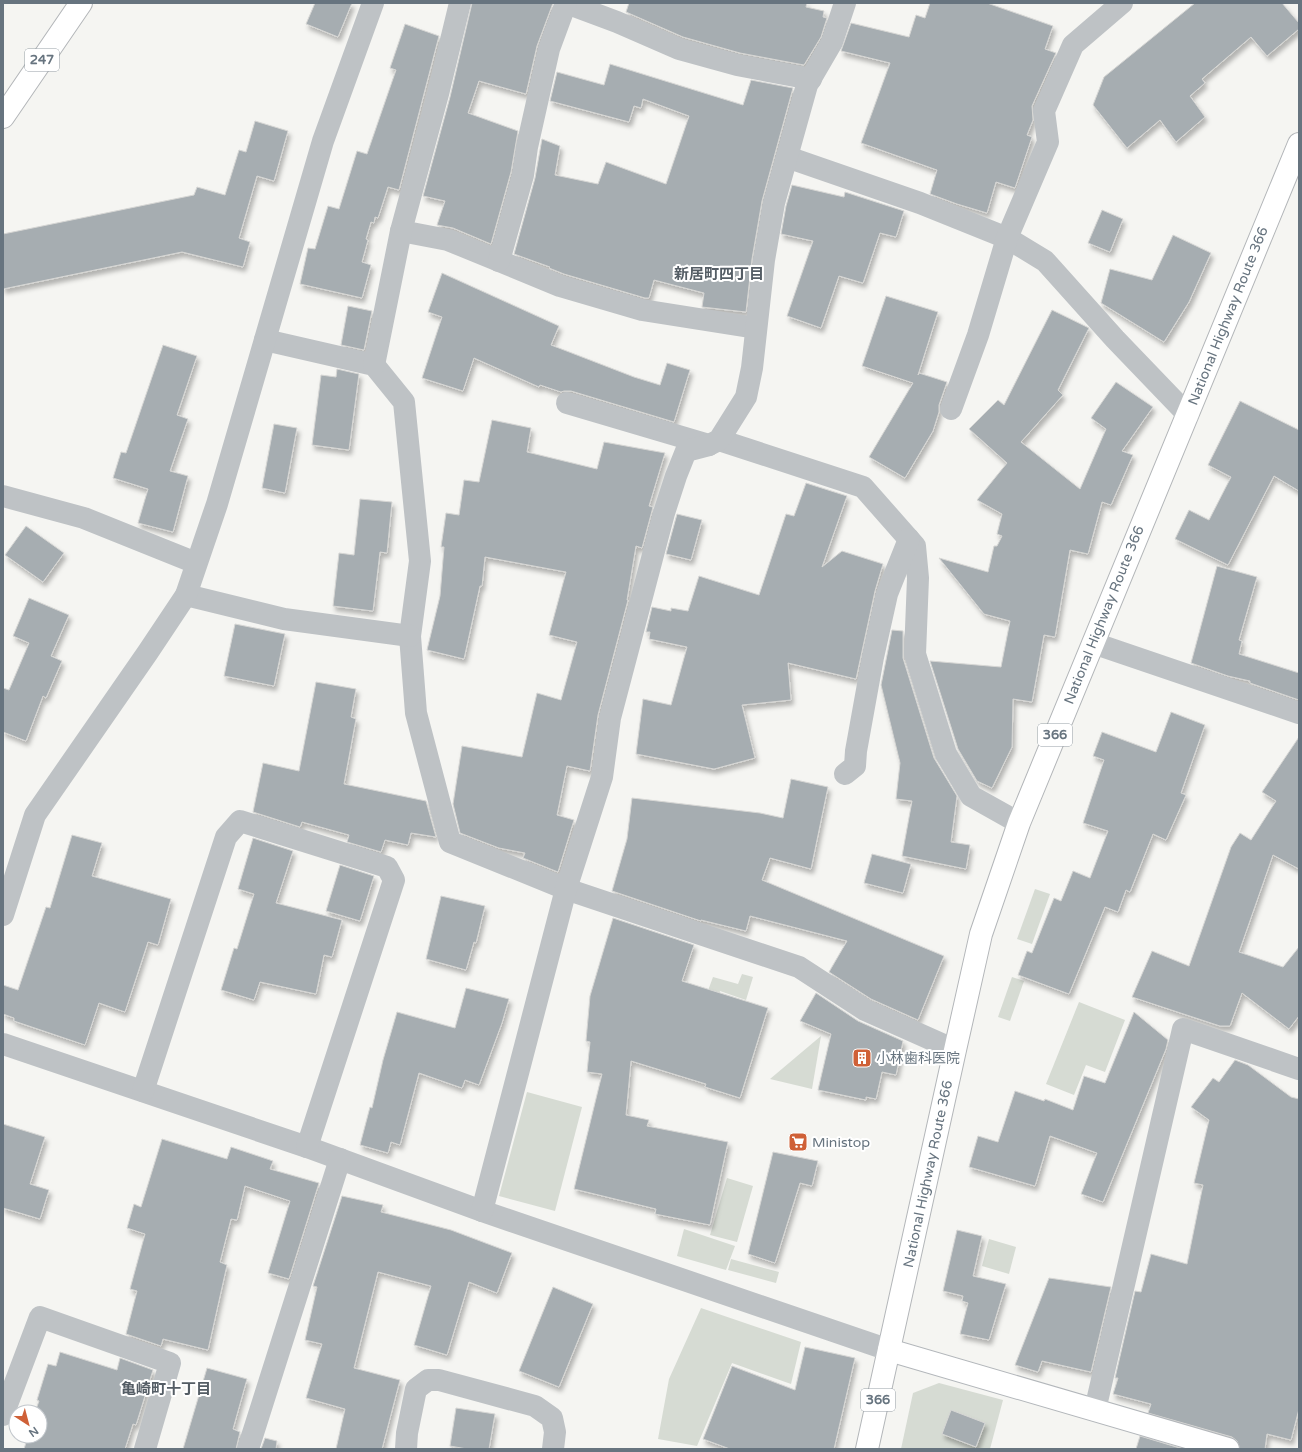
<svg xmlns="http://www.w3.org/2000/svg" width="1302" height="1452" font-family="'Varela Round','Noto Sans JP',sans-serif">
<defs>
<filter id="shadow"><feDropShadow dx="2.5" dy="4.5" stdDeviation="2" flood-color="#0004"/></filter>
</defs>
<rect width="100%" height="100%" fill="#f5f5f2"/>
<!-- green -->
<g fill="#d6dbd3">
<polygon points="1035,889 1050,894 1032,944 1017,939"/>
<polygon points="742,974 753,977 746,1000 720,991 717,1000 706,996 713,977 738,984"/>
<polygon points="1012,977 1024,981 1010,1021 998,1017"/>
<polygon points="1079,1002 1125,1020 1105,1072 1086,1065 1074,1095 1046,1084"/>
<polygon points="821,1036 812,1089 770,1079"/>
<polygon points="527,1092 582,1107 555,1211 499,1196"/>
<polygon points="727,1178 753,1186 737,1242 710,1235"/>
<polygon points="684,1229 735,1246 726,1270 677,1256"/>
<polygon points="989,1239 1016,1247 1009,1274 982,1266"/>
<polygon points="731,1259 779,1272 776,1283 728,1270"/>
<polygon points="701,1308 801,1342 791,1384 732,1363 697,1446 658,1439 669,1379"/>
<polygon points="939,1383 1003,1400 990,1449 901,1449 913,1393"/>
</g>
<!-- building -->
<g fill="#a6adb1" stroke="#d6d6d4" filter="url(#shadow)">
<polygon points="315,3 352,3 338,37 306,24"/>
<polygon points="472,3 553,3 537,46 526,94 479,81 468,113 518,131 511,172 491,244 453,228 437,225 445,201 423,196 450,97"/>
<polygon points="629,3 807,3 806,7 824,11 823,17 827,18 821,37 804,65 740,53 683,37 626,12"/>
<polygon points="930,3 987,3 1053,26 1045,49 1056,53 1032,106 1033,120 1027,135 1032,137 1015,188 996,182 987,213 957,204 930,194 937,170 861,143 890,63 841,51 851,23 909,37 916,15 925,18"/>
<polygon points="1195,3 1282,3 1299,23 1299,29 1267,56 1251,37 1202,79 1205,83 1190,96 1205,117 1176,142 1160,120 1127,148 1093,105 1104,77"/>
<polygon points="405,24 439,36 399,190 388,187 378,218 375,217 374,223 371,222 366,239 368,240 362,262 371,265 362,298 300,284 308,248 315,249 328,206 339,209 357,151 367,154 396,70 390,68"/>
<polygon points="610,64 743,105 751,80 793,88 762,201 752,259 746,312 702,307 704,293 654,280 649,298 645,298 564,274 549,268 550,267 514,254 535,178 542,139 560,146 555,175 598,184 606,162 666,184 689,116 643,99 641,108 634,106 629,122 550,101 557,72 604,85"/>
<polygon points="255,121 288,131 274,181 257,176 239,238 250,242 243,267 182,252 3,289 3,234 194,195 197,187 225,195 239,150 246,152"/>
<polygon points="792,185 844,197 845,192 904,211 896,237 880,233 863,283 839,276 821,328 787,316 813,241 781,234 786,206"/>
<polygon points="1102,210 1123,219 1110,252 1088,243"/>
<polygon points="1173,235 1211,253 1189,302 1164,342 1101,303 1110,269 1152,280"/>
<polygon points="442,273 559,326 551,345 634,377 660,385 667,363 690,370 674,422 571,391 564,391 561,392 540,385 539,387 474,358 463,391 422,378 442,317 428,312"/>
<polygon points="886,296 938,312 918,375 919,373 947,382 939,405 939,412 933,431 905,478 869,457 913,383 862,366"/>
<polygon points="348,306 372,311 364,350 341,345"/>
<polygon points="1052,310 1089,328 1058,390 1063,395 1021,442 1080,489 1106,429 1091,418 1116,382 1153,407 1122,451 1133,455 1111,505 1102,502 1088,554 1070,550 1055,637 1044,635 1032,702 1013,699 1012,747 992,788 977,781 958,749 930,661 1001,667 1010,621 984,614 939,558 988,572 994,546 997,546 1002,536 997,534 1002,514 977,500 1007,463 969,429 998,400 1004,405"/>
<polygon points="163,345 197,356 177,415 188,419 170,471 188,476 173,532 138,523 148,489 113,478 121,452 126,453"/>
<polygon points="337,369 359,374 349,450 312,445 321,375 336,377"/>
<polygon points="1240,401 1299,430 1299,491 1274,476 1228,565 1175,539 1189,510 1209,520 1231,477 1208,465"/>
<polygon points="492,420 531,428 527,452 597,469 604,442 665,453 649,506 653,507 642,548 636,546 627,600 628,600 598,715 590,771 567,766 557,815 574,820 558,872 523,858 525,853 499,848 460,833 453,804 462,746 522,757 537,693 561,700 577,642 549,635 566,572 485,557 482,586 480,586 464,659 427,650 440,596 444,547 441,547 446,513 459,515 464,480 479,482"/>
<polygon points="274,424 297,428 285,493 262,488"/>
<polygon points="806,483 847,496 822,567 842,551 883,564 875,591 856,679 788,663 791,700 742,705 755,758 714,769 636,754 643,699 671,705 687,647 649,639 650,632 646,632 652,607 671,611 671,608 688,611 699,576 759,595 786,514 794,516"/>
<polygon points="360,499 392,502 387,553 380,552 373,611 333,606 339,553 354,555"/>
<polygon points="677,514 702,520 691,560 666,554"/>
<polygon points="26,526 64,553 43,582 5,555"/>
<polygon points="1217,566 1257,577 1239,640 1242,641 1239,654 1299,673 1299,700 1250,683 1250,681 1228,676 1191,663"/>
<polygon points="29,598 69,615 51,656 62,661 46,698 43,696 26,741 3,732 3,688 9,690 29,643 13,636"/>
<polygon points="235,624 285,634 274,686 224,676"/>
<polygon points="892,630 903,631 903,658 934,758 957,796 951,842 970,845 966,869 902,856 912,801 896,799 900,763 881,685"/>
<polygon points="316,682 356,689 351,717 356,719 344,784 426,801 436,837 411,833 408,845 385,840 381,852 347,842 349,835 302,822 300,827 253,812 263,763 299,771"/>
<polygon points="1171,712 1205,725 1181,793 1186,795 1166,840 1153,834 1130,892 1126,890 1118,912 1105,907 1069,994 1018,975 1027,951 1032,953 1054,898 1061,901 1073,871 1090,878 1108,831 1083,823 1104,760 1093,756 1102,732 1156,752"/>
<polygon points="1299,737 1299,869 1273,855 1239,952 1283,967 1299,947 1299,1016 1289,1029 1242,993 1230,1026 1220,1026 1132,997 1152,951 1189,966 1231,847 1240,833 1251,840 1276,801 1262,792"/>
<polygon points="791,779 828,787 811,869 770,858 762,880 944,956 918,1020 871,999 829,972 847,941 750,916 746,931 701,920 701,921 612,891 627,839 632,798 760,813 783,818"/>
<polygon points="72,835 102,843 92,876 171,899 158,945 148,942 125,1012 99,1003 85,1045 14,1021 14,1018 3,1014 3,985 18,990 46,907 50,908"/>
<polygon points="253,838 293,851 276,903 342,920 332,957 324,955 316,994 260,982 254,1000 221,990 234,948 237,949 254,894 238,889"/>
<polygon points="872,854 911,864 903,893 864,883"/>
<polygon points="340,865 374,876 360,921 326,911"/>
<polygon points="441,896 485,906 476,943 474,942 466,970 426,959"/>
<polygon points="613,918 694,945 682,981 768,1008 740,1098 705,1087 706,1084 631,1061 626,1115 649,1120 647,1126 728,1142 710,1225 655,1214 656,1209 574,1189 602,1074 587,1072 590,1042 586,1041 590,996"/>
<polygon points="466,988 509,999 502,1023 479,1085 465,1080 462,1088 419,1073 400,1145 391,1142 388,1153 360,1145 370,1107 372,1108 383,1060 397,1012 455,1028"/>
<polygon points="816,993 858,1021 903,1041 896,1075 882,1072 876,1099 866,1097 866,1100 818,1090 831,1034 800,1021"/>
<polygon points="1134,1012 1168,1040 1166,1049 1103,1202 1081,1194 1097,1153 1050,1136 1035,1186 969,1167 978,1136 998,1142 1015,1091 1044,1101 1045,1099 1073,1110 1084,1076 1105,1083"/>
<polygon points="1235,1060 1248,1065 1291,1097 1299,1099 1299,1409 1291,1440 1267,1434 1265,1449 1240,1449 1237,1441 1232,1437 1148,1413 1151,1404 1113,1394 1118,1378 1115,1378 1135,1291 1141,1292 1151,1254 1187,1264 1203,1185 1194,1183 1209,1120 1191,1107 1213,1078 1219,1082"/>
<polygon points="3,1124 45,1137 30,1184 49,1190 40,1219 3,1208"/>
<polygon points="162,1139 227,1159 231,1147 273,1161 270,1169 319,1183 289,1279 268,1273 290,1201 245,1186 237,1220 231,1219 220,1262 227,1265 208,1350 163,1339 161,1346 126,1334 137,1291 130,1289 145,1234 127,1228 134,1204 141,1207"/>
<polygon points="773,1152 818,1161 812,1186 800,1183 775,1263 748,1254"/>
<polygon points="342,1196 383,1205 381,1212 451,1230 512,1253 497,1293 469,1282 447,1355 414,1345 431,1286 378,1272 354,1368 400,1380 382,1449 336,1449 345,1409 306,1398 322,1344 305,1340 317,1287 313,1286"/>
<polygon points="957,1230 982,1236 973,1276 1006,1284 989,1340 960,1334 968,1303 962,1301 963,1296 943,1291"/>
<polygon points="1049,1278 1111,1287 1091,1372 1042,1361 1038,1372 1015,1365"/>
<polygon points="553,1287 593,1304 559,1387 519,1371"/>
<polygon points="805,1347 855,1358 834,1449 730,1449 703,1439 732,1366 795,1390"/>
<polygon points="60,1352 117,1370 120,1358 153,1370 136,1425 133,1424 125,1449 24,1449 28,1436 40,1436 40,1412 35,1412 39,1401 37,1400 48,1364 56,1366"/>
<polygon points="207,1368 247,1379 233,1429 240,1432 236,1449 183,1449"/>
<polygon points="456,1408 495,1414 489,1449 467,1449 450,1446"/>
<polygon points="951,1410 985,1423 976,1447 942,1434"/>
<polygon points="1140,1436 1183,1449 1136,1449"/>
<polygon points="265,1438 277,1441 276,1449 261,1449"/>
</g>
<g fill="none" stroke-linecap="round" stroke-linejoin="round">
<!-- secondary casing -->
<g stroke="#b3b7bb" stroke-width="24">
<polyline id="secondary" points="889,1350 1228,1449"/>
</g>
<!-- highway casing -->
<g stroke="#b3b6b9" stroke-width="24">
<g id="highway">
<polyline points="3,117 81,3"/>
<polyline points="867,1449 955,1050 981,934 1019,823 1299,144"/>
</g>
</g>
<!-- street -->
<g stroke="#bec2c5" stroke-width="22">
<polyline points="566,3 617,22 679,49 737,65 811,79"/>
<polyline points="787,157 920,203 1007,238 1045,261 1115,339 1188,415"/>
<polyline points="401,231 448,240 560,286 642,310 756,328"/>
<polyline points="499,261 523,175 527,147 549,49 566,3"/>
<polyline points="265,340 374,365 404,402 420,561 410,636 416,713 450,842 566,889 799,967 865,1010 955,1050"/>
<polyline points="374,365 401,231 438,94 460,3"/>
<polyline points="567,403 709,445"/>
<polyline points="951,409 978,335 1007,238 1048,142 1044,111 1073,45 1122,3"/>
<polyline points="719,440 863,487 915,546 918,578 915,654 946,754 971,796 1019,823"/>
<polyline points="3,496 84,518 196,563"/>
<polyline points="186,595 284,619 410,636"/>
<polyline points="1093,643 1299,713"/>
<polyline points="845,774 855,766 856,751 873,657 887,594 909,539"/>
<polyline points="3,915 35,815 148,652 186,595 217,504 323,141 373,3"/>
<polyline points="3,1044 307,1147 482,1211 889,1350"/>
<polyline points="143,1091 226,837 240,821 387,867 394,880 307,1147"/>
<polyline points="482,1211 566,889 602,777 610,718 664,513 676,476 686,451 709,445 719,440 746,397 752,368 764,260 774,203 807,85 832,42 845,3"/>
<polyline points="1095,1410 1183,1029 1299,1069"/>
<polyline points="3,1415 40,1317 170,1363 145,1449"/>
<polyline points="248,1449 340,1159"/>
<polyline points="406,1449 407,1433 416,1389 428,1380 439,1380 535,1406 552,1418 555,1432 553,1449"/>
</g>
<!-- secondary -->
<use href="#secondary" stroke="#fff" stroke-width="22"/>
<!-- highway -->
<use href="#highway" stroke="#fff" stroke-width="22"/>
</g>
<!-- icons -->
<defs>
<g id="building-square" transform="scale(1)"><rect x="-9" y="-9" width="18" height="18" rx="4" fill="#cf6037" stroke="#fff"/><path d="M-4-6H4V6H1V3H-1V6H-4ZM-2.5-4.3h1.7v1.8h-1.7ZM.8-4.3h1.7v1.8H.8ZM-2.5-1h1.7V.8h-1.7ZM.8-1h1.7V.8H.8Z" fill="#fff"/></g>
<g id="supermarket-square" transform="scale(1)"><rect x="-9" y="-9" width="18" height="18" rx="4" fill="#cf6037" stroke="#fff"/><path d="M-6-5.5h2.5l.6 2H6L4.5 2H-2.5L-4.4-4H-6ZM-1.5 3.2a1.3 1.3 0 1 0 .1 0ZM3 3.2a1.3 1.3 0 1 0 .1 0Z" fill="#fff"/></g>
</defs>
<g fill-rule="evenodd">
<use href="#building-square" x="862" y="1058"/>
<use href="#supermarket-square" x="798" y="1142"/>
</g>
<g text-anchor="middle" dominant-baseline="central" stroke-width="4" stroke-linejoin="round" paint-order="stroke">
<!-- shield labels -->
<g fill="#fff" stroke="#959ea5" stroke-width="1">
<rect x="25" y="49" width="34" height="22" rx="3"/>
<rect x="1038" y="724" width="34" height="22" rx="3"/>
<rect x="861" y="1389" width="34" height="22" rx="3"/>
</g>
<g font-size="13" font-weight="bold" fill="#67747f">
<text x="42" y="60">247</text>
<text x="1055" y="735">366</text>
<text x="878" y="1400">366</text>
</g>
<!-- street labels -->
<g font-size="14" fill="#67747f" stroke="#fff">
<text transform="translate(1228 316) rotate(-68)">National Highway Route 366</text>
<text transform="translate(1104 615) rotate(-68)">National Highway Route 366</text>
<text transform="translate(928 1174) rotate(-78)">National Highway Route 366</text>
</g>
<!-- poi labels -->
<g font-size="14" fill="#67747f" stroke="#fff" text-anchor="start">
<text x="876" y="1058">小林歯科医院</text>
<text x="812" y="1142">Ministop</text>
</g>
<!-- neighbourhood labels -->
<g font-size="15" font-weight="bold" fill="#545d65" stroke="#fff">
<text x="719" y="274">新居町四丁目</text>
<text x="166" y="1389">亀崎町十丁目</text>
</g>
</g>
<!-- border -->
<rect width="1302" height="1452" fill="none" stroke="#67747f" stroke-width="8"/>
<!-- north arrow -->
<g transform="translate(28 1424) rotate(144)"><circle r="19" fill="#ffffff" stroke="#c2c7cc"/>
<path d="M0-3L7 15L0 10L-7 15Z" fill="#cf6037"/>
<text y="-6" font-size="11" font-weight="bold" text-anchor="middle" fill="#67747f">N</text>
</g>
</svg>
